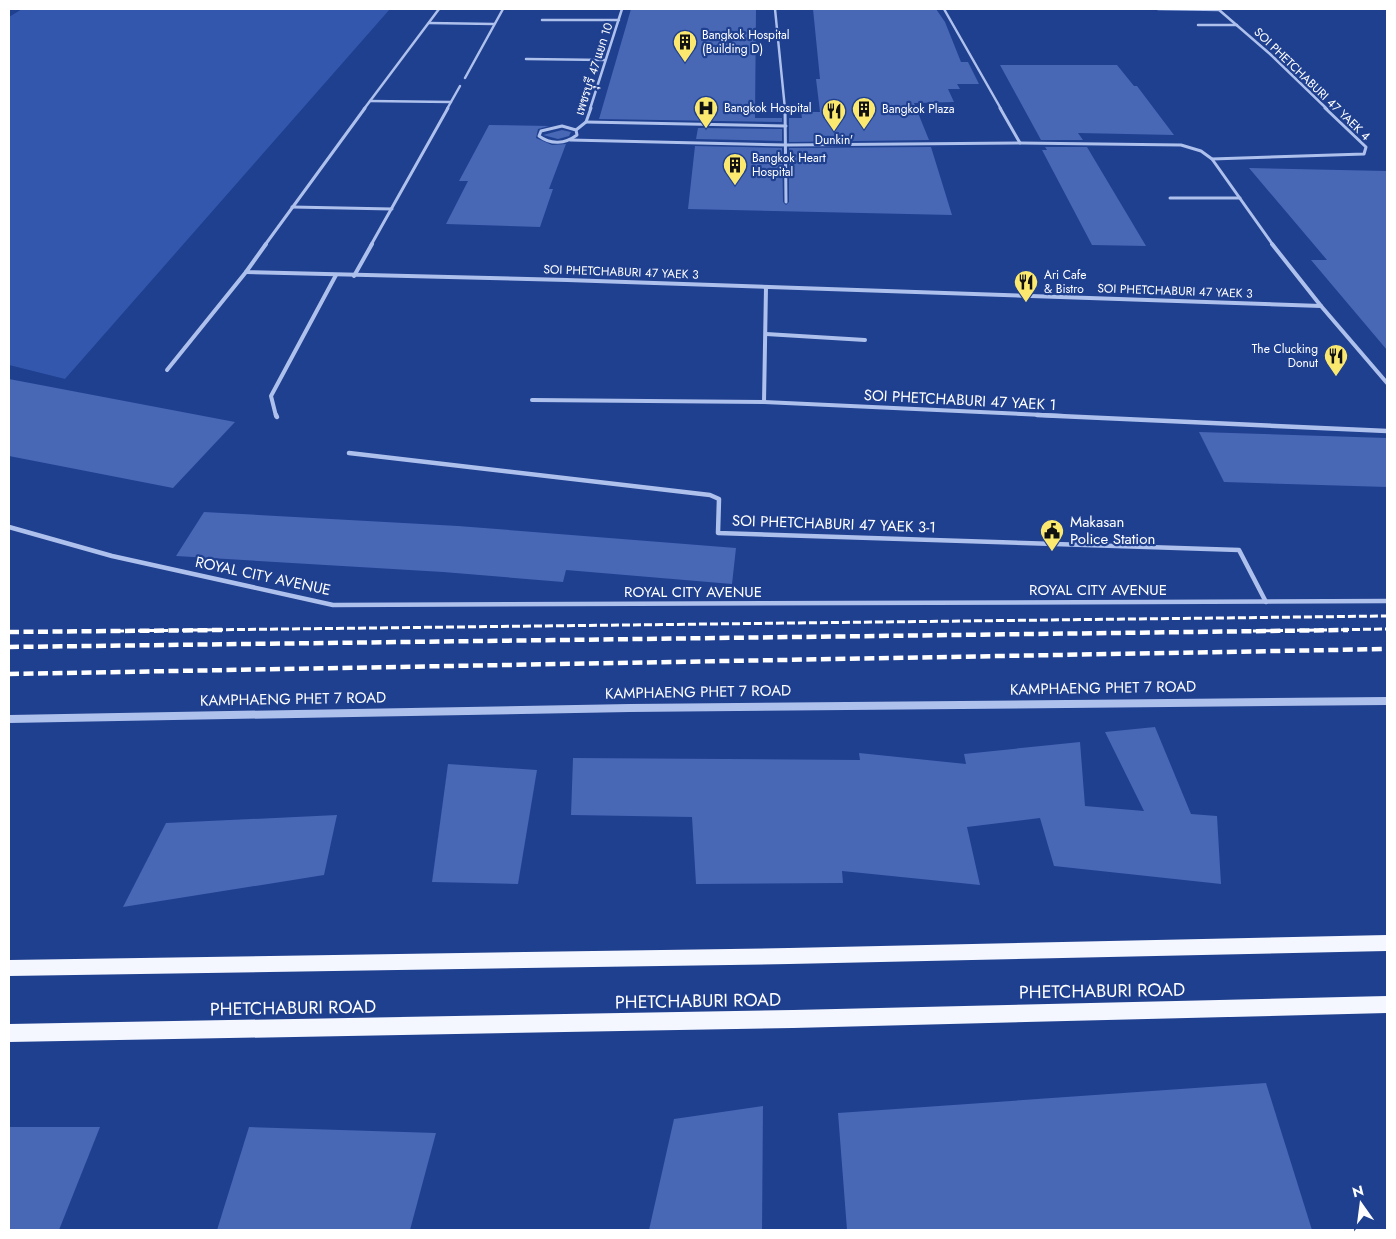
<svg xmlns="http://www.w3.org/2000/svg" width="1396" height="1239" font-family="Jost,Sarabun,sans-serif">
<rect width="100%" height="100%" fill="#1f3f8f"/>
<!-- green -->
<polygon fill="#3357ac" points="22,9 390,9 65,379 9,365 9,17"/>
<!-- building -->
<g fill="#4868b6">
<polygon points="631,9 756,9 755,118 782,118 782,122 599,119"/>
<polygon points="813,9 936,9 945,22 961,62 968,62 979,84 957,84 960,89 948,89 954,102 914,103 929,140 789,142 789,118 802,118 801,112 820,112 816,79 820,79"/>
<polygon points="1000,65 1117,65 1134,86 1137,86 1174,135 1078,133 1083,140 1041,140"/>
<polygon points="489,125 549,126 538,129 536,138 552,145 566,144 549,189 553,189 540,227 446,224 468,181 459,181"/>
<polygon points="698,128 782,129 782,141 696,139"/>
<polygon points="562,130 571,132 569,136 558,139 543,135"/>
<polygon points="695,146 782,148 783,202 786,205 789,202 789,148 931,147 952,215 688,209"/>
<polygon points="1045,147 1087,147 1146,246 1092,245 1042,150 1047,150"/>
<polygon points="1249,168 1387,171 1387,350 1311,260 1327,260"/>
<polygon points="9,379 235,422 173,488 9,456"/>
<polygon points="1199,432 1387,438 1387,487 1224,482"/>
<polygon points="204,512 458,526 736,548 732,584 566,570 563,582 443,572 176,556"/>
<polygon points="1155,727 1191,814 1217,816 1221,884 1054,866 1040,818 967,827 980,885 842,871 843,883 696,884 692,817 571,815 573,758 860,760 859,753 966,764 964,754 1080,742 1085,806 1144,811 1105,732"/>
<polygon points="448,764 537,770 518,884 432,882"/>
<polygon points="337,815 324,875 123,907 166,823"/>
<polygon points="1266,1083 1312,1230 847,1230 838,1113"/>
<polygon points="763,1106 762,1230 649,1230 674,1119"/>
<polygon points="9,1127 100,1127 59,1230 9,1230"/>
<polygon points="249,1127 436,1133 410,1230 217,1230"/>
</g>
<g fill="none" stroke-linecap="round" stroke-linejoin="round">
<!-- minor-far3 -->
<g stroke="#aec1ed" stroke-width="2.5">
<polyline points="775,9 785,109"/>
<polyline points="944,9 1001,109"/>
<polyline points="1158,9 1220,10"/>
<polyline points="1218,9 1270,54 1327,109"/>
<polyline points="542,20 619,20"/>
<polyline points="429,23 494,24"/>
<polyline points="1198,25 1237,25"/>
<polyline points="526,59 605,60"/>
<polyline points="465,78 503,9"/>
<polyline points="370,101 451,102"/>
<polyline points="364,109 439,9"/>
<polyline points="447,109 460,86"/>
<polyline points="590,109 622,9"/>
</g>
<!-- minor-far2 -->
<g stroke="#aec1ed" stroke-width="3">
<polyline points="785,108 786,202"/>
<polyline points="1000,108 1020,143"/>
<polyline points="586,122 786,126"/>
<path d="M562 126 576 130 577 135C565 144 551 145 539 136L541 131Z"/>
<polyline points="576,130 586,122 591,108"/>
<polyline points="570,140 787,145 1020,143 1181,145 1201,151 1212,159 1273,245"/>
<polyline points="1212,159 1364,154 1366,147 1325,108"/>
<polyline points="1170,198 1240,198"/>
<polyline points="292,207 392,209"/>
<polyline points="265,245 365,108"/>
<polyline points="371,245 448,108"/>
</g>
<!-- minor-far1 -->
<g stroke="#aec1ed" stroke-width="4">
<polyline points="266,244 246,272 567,280 1321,306"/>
<polyline points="1272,244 1321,306 1387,383"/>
<polyline points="354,276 372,244"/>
<polyline points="766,334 865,340"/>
<polyline points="167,370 246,272"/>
<polyline points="532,400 764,402 1064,416"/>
<polyline points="764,402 766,287"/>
<polyline points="276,416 271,396 336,275"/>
</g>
<!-- minor -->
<g stroke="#aec1ed" stroke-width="4.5">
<polyline points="276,415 277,417"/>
<polyline points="1037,415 1387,431"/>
<polyline points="349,453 710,495 719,499 718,533 1239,550 1266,602"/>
<polyline points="9,527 112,556 333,605 1387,601"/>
</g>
<!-- tertiary -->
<polygon fill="#aec1ed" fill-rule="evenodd" points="1387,697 1387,705 630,712 9,723 9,715 630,704"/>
<!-- primary -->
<g fill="#f4f7ff" fill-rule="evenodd">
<polygon points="1387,935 1387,951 789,964 9,976 9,960 789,948"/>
<polygon points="1387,996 1387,1013 793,1028 9,1042 9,1024 793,1010"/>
</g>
<!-- rail-far1 -->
<g stroke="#fff" stroke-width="3" stroke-dasharray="8 3" stroke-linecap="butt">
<polyline points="116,631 1387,616"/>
<polyline points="1253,631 1387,629"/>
</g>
<!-- rail -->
<g stroke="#fff" stroke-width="4.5" stroke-dasharray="10 4.5" stroke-linecap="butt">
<polyline points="9,632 224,630"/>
<polyline points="9,647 1348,630"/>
<polyline points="9,674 1387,649"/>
</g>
</g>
<!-- icons -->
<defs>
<g id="building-pin" transform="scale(1.25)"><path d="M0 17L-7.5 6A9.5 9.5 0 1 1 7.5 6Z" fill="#fae86f" stroke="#1f3f8f"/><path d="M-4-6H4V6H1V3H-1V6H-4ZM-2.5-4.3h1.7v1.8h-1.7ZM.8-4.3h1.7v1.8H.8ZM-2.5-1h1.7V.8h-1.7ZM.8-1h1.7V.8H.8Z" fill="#111"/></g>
<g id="hospital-pin" transform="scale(1.25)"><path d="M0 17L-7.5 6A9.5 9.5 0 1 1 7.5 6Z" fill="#fae86f" stroke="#1f3f8f"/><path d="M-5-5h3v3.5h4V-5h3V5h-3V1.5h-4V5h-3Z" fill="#111"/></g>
<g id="restaurant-pin" transform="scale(1.25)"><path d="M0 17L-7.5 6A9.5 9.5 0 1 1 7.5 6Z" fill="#fae86f" stroke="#1f3f8f"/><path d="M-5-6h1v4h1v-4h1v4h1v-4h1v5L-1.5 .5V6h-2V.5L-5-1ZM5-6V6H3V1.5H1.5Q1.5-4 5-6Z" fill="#111"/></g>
<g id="civic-pin" transform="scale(1.25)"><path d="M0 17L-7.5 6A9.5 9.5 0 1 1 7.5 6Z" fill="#fae86f" stroke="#1f3f8f"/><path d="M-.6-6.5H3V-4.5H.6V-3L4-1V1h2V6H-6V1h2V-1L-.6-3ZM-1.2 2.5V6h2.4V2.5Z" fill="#111"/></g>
</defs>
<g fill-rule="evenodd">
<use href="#building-pin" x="685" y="42"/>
<use href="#hospital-pin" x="706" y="108"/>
<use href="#building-pin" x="864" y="109"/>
<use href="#restaurant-pin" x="834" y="111"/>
<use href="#building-pin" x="735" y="165"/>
<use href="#restaurant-pin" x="1026" y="282"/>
<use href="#restaurant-pin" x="1336" y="356"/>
<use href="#civic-pin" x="1052" y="531"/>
</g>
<g text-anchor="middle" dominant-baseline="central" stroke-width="4.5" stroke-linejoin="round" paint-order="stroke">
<!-- far-poi labels -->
<g font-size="12" fill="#fff" stroke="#1f3f8f" text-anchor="start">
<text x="702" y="35">Bangkok Hospital<tspan x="702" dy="14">(Building D)</tspan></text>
<text x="724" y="108">Bangkok Hospital</text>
<text x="882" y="109">Bangkok Plaza</text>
<text x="834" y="140" text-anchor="middle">Dunkin'</text>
<text x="752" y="158">Bangkok Heart<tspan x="752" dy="14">Hospital</tspan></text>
<text x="1044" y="275">Ari Cafe<tspan x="1044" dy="14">&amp; Bistro</tspan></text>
<text x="1318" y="349" text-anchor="end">The Clucking<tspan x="1318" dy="14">Donut</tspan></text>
</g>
<!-- far-street labels -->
<g font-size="12" fill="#fff" stroke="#1f3f8f">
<text transform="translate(594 69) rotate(-72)">เพชรบุุรี 47 แยก 10</text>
<text transform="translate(1312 84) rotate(44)">SOI PHETCHABURI 47 YAEK 4</text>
<text transform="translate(621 272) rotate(2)">SOI PHETCHABURI 47 YAEK 3</text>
<text transform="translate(1175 291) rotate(2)">SOI PHETCHABURI 47 YAEK 3</text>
</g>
<!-- street labels -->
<g font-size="15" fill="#fff" stroke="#1f3f8f">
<text transform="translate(960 400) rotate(3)">SOI PHETCHABURI 47 YAEK 1</text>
<text transform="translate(834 524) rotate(2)">SOI PHETCHABURI 47 YAEK 3-1</text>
<text transform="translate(263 576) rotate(12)">ROYAL CITY AVENUE</text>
<text x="1098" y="590">ROYAL CITY AVENUE</text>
<text x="693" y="592">ROYAL CITY AVENUE</text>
<text transform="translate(1103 688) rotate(-1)">KAMPHAENG PHET 7 ROAD</text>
<text transform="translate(698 692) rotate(-1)">KAMPHAENG PHET 7 ROAD</text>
<text transform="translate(293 699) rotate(-1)">KAMPHAENG PHET 7 ROAD</text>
</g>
<!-- poi labels -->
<g font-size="15" fill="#fff" stroke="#1f3f8f" text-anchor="start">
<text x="1070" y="522">Makasan<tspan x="1070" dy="17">Police Station</tspan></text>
</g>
<!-- near-street labels -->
<g font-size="18" fill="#fff" stroke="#1f3f8f">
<text transform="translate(1102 991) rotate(-1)">PHETCHABURI ROAD</text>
<text transform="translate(698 1001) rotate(-1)">PHETCHABURI ROAD</text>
<text transform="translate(293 1008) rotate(-1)">PHETCHABURI ROAD</text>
</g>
</g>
<!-- border -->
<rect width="1396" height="1239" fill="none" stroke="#ffffff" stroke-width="20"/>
<!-- north arrow -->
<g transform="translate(1361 1204) rotate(346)" stroke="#1f3f8f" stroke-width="4" paint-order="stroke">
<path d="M0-4L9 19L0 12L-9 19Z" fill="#ffffff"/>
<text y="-8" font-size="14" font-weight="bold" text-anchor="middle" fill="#ffffff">N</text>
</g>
</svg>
